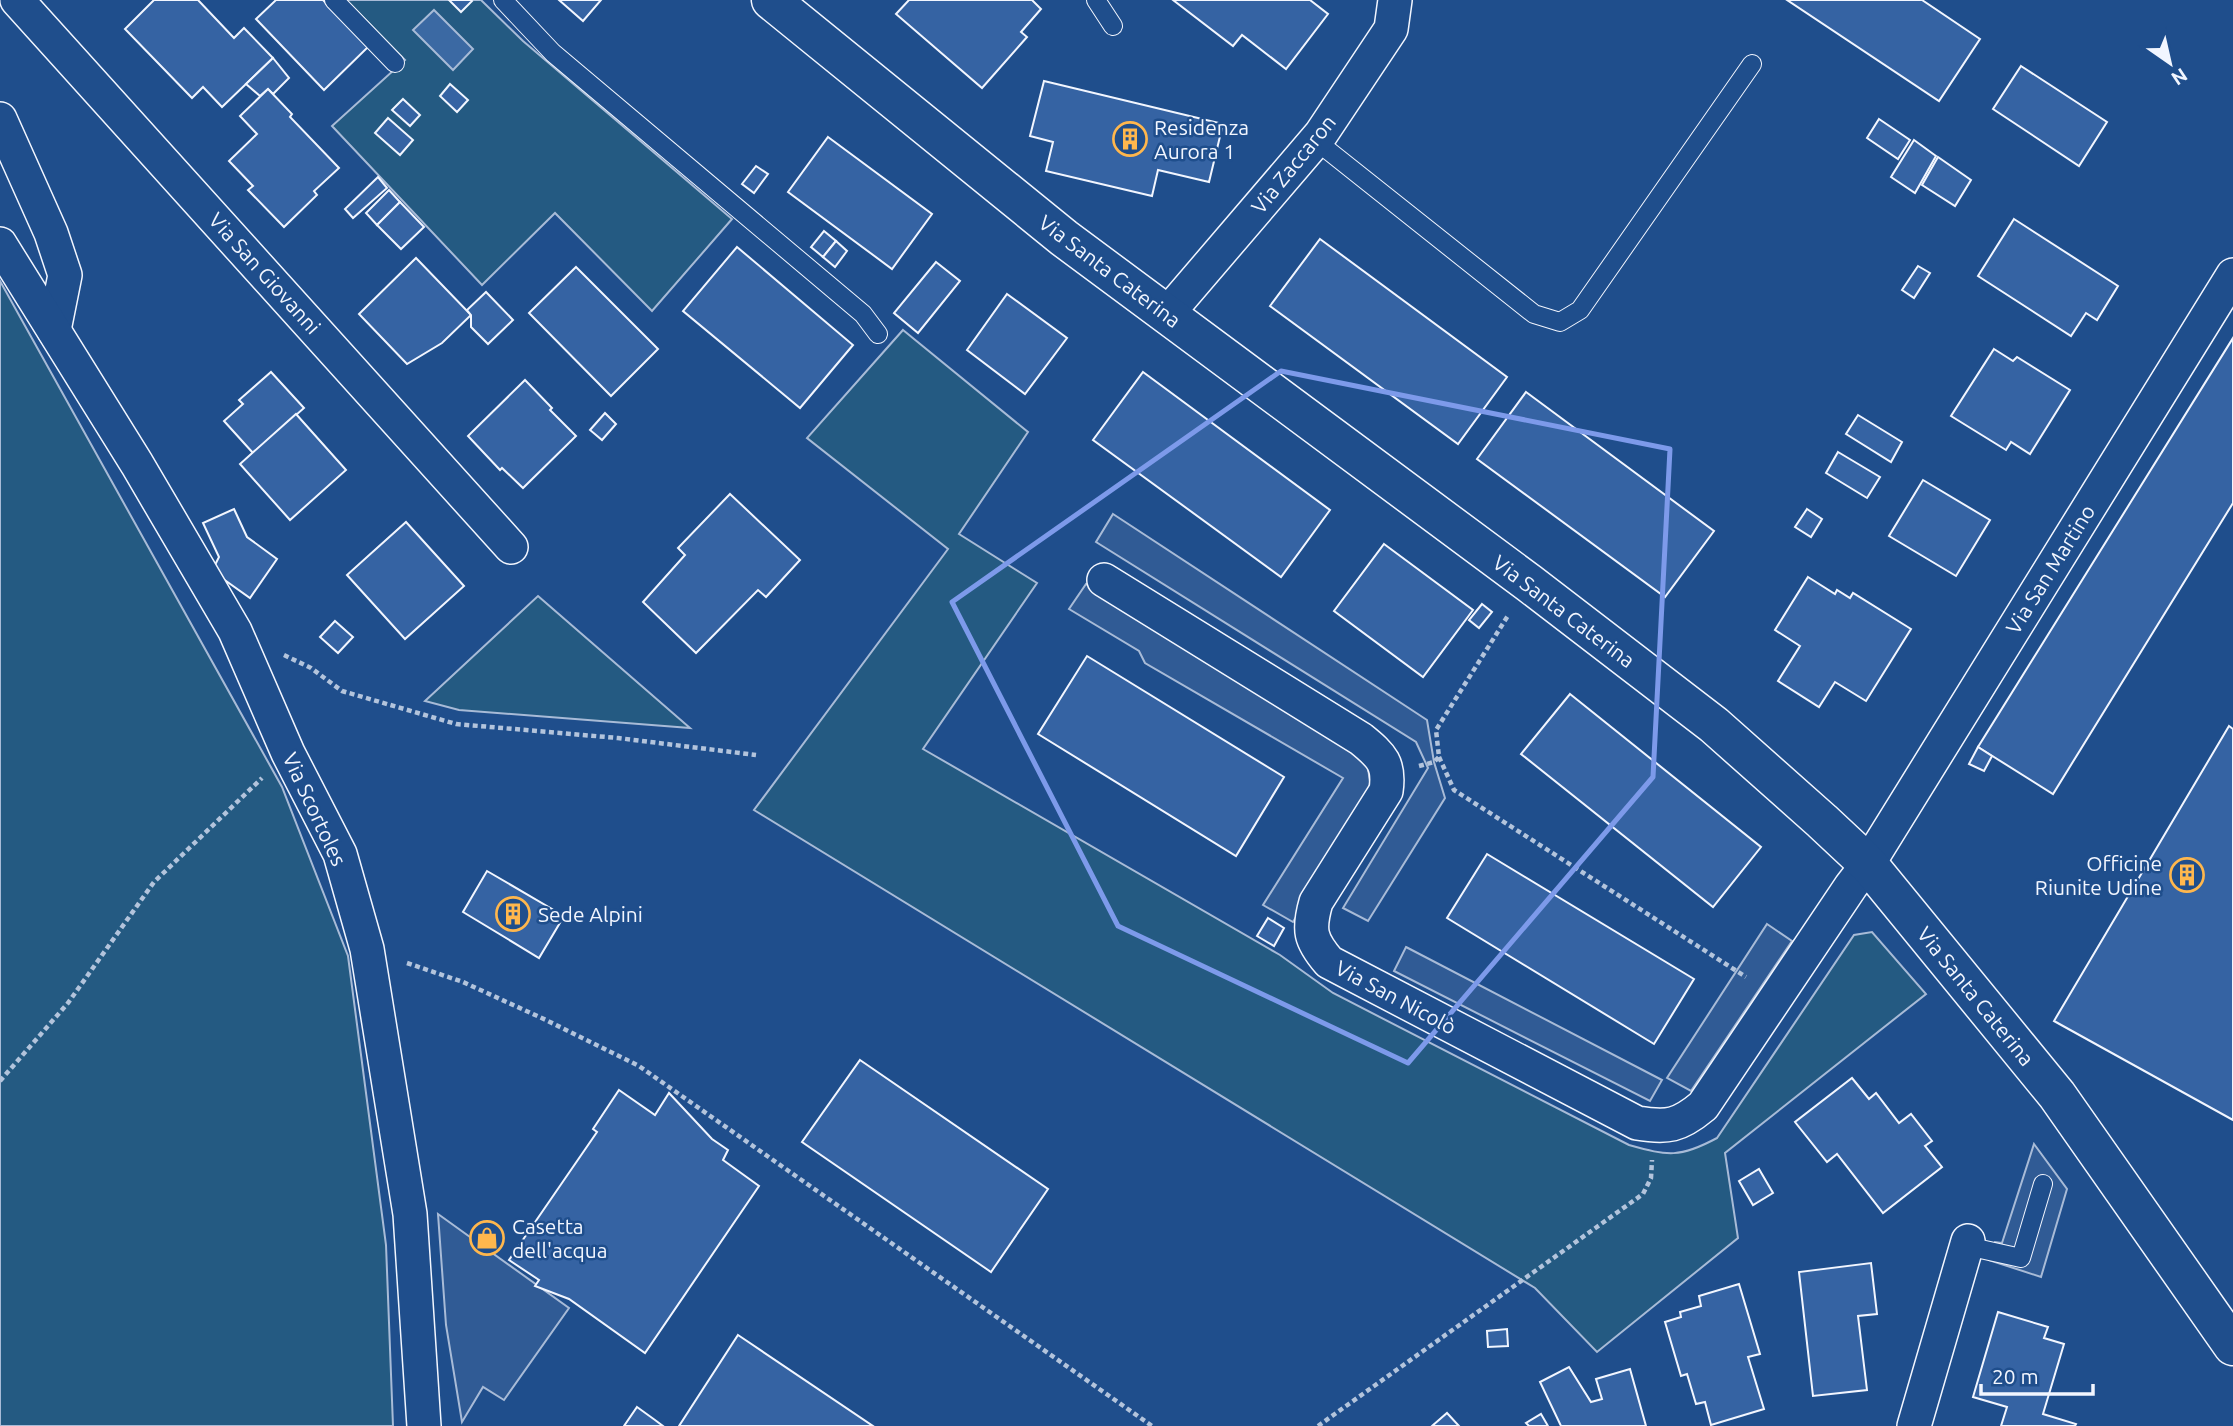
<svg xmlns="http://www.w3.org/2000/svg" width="2233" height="1426" font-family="Ubuntu,sans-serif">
<rect width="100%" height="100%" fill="#1f4e8c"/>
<!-- green -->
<g fill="#245a82" stroke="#a8bbd7" stroke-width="2">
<polygon points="346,0 481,0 523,41 732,219 652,311 555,213 482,285 332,126 405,60"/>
<polygon points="0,281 282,787 348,956 386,1245 393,1426 0,1426"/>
<path d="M903 330 1028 432 959 534 1037 583 923 749 1280 955 1333 993 1629 1145C1668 1156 1680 1158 1717 1138L1854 935 1872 932 1926 994 1725 1153 1738 1238 1597 1352 1535 1288 754 810 948 549 807 438Z"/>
<polygon points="538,596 690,728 459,710 425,701"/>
</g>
<!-- parking -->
<g fill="#305b95" stroke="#a8bbd7" stroke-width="2">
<polygon points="1113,514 1427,720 1434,762 1445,798 1368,921 1343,908 1428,768 1416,742 1096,542"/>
<polygon points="1086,584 1137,611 1367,761 1370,782 1368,796 1293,922 1263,905 1343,778 1145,663 1139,651 1069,609"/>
<polygon points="1767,924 1792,941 1691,1091 1667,1078"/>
<polygon points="1406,947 1662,1080 1650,1101 1394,971"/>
<polygon points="2034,1144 2067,1189 2041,1277 1989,1260 1995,1242 2002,1243"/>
<polygon points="438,1214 569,1308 504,1400 483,1387 462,1422 446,1325"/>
</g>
<!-- water -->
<polygon fill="#3b69a3" stroke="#a8bbd7" stroke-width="2" points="434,10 473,49 453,70 413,30"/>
<!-- building -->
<g fill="#3563a3" stroke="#f2f6ff" stroke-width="2">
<polygon points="154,0 198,0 234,38 244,28 273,58 222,107 203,87 192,98 125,29"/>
<polygon points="276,0 323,0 368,47 324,90 256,19"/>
<polygon points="449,0 471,0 472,1 461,12"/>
<polygon points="559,0 601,0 583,21"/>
<polygon points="909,0 1032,0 1041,9 1021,32 1027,37 982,88 896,14"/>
<polygon points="1173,0 1310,0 1328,14 1286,69 1242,35 1233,46"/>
<polygon points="1787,0 1922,0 1980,39 1939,101"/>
<polygon points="273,58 289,78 273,94 268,89 260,96 246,84"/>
<polygon points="2021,66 2107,122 2079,166 1993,109"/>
<polygon points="1044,81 1223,124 1209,182 1158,170 1152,196 1046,171 1053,142 1030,136"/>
<polygon points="450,84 468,100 457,112 440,96"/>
<polygon points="268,89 292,114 290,117 339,168 314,191 317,195 284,227 248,190 253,186 229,161 257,134 240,116"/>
<polygon points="403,99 420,115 410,126 392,110"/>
<polygon points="388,118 413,140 400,155 375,133"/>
<polygon points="1879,119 1910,140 1898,159 1867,138"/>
<polygon points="828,137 932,214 892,269 788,192"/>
<polygon points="1914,140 1936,156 1915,193 1891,177"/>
<polygon points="1938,157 1971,180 1955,206 1922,185"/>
<polygon points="756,166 768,174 754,193 742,184"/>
<polygon points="378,177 387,188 353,218 345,209"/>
<polygon points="389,190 400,202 377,225 366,213"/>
<polygon points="400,202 424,227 401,249 377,225"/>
<polygon points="2014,219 2118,286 2097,320 2086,313 2071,336 1978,276"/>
<polygon points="824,231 836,241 823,257 811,247"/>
<polygon points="1320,239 1507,377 1458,444 1270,306"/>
<polygon points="836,241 847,251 835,267 823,257"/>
<polygon points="737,247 853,345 800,408 683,311"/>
<polygon points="416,258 471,315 442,343 407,364 359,314"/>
<polygon points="936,262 960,281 918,333 894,313"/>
<polygon points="1918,266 1930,273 1914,298 1902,290"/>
<polygon points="576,267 658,349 611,396 529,313"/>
<polygon points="486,292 513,320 488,344 471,327 471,315 467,310"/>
<polygon points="1007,294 1067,338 1025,394 967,350"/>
<polygon points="2233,338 2233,503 2053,794 1978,747"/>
<polygon points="1994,349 2013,361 2017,357 2070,390 2030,454 2011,442 2006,450 1951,416"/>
<polygon points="271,372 304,408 253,453 224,421 243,404 239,400"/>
<polygon points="1143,372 1330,510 1281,577 1093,440"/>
<polygon points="525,380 552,408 550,410 576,436 523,488 502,468 500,470 468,436"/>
<polygon points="1526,392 1714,531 1665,597 1477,459"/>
<polygon points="605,413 616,424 602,440 590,430"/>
<polygon points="296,414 346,470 290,520 240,464"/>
<polygon points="1858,415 1902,442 1891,462 1846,434"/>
<polygon points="1838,452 1880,477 1867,498 1826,473"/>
<polygon points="1923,480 1990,520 1956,576 1889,536"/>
<polygon points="730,494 800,560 766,597 758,590 696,653 643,602 685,555 678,548"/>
<polygon points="234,509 247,537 277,559 250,598 212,571 219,557 203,523"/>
<polygon points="1807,509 1822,519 1811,537 1795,527"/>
<polygon points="406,522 464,586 405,639 347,575"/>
<polygon points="1384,544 1473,610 1423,677 1334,611"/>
<polygon points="1808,577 1835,594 1837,590 1850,598 1853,593 1911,629 1866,701 1835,682 1819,707 1778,681 1800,646 1775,630"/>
<polygon points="1482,604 1492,612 1479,628 1469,620"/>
<polygon points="335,621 353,637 338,653 320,637"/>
<polygon points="1087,656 1284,777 1236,856 1038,734"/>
<polygon points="1570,694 1761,847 1713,907 1521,754"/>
<polygon points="2229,726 2233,729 2233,1120 2054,1021"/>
<polygon points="1978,747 1992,756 1984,771 1969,764"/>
<polygon points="1487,854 1694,979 1654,1044 1447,918"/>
<polygon points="487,871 564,916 539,958 463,912"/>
<polygon points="1268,918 1284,928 1274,946 1257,936"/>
<polygon points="860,1060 1048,1189 991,1272 802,1142"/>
<polygon points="1852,1078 1869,1099 1876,1093 1899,1123 1911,1114 1932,1141 1925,1146 1942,1167 1883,1213 1837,1154 1827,1162 1795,1122"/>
<polygon points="619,1090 655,1115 669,1093 712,1139 728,1150 723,1160 759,1186 645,1353 569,1299 535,1286 539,1280 509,1260 597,1132 593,1129"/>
<polygon points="1759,1169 1773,1193 1753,1205 1739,1181"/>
<polygon points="1871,1263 1877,1314 1858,1316 1867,1390 1813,1396 1799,1272"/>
<polygon points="1739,1284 1760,1354 1748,1357 1764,1409 1711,1425 1705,1402 1696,1404 1687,1374 1681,1376 1665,1322 1681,1317 1680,1312 1701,1306 1699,1296"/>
<polygon points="1998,1312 2048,1327 2044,1338 2064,1344 2043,1414 2076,1424 2075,1426 2001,1426 2007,1407 1973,1397"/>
<polygon points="1507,1329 1508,1346 1488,1347 1487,1331"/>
<polygon points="738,1335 873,1426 679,1426"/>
<polygon points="1569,1367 1591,1402 1602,1399 1596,1379 1630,1369 1646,1426 1561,1426 1540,1382"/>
<polygon points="637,1407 655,1420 663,1426 624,1426"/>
<polygon points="1447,1413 1459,1426 1432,1426"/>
<polygon points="1541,1414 1548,1426 1529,1426 1526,1423"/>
</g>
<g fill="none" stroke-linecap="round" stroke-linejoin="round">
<!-- lane casing -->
<g stroke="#f2f6ff" stroke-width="20">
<g id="lane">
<polyline points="334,0 395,63"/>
<polyline points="503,0 553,53 863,314 878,334"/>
<polyline points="1096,0 1113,26"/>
<polyline points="1315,140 1534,314 1560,322 1580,310 1752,64"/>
<polyline points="1967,1246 2021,1258 2043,1184"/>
</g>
</g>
<!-- street casing -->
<g stroke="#f2f6ff" stroke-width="36">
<g id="street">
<polyline points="17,0 511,547"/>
<polyline points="0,119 51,233 65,275 54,330"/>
<polyline points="0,244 137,464 235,631 288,753 340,854 367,949 410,1214 424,1426"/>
<polyline points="1167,314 1321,134 1391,29 1395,0"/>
<path d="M1104 580 1361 739C1382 756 1390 764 1386 791L1316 902C1308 930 1310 940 1329 962L1637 1123C1668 1128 1679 1126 1703 1106L1851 886 1868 864 2233 275"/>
<polyline points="1914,1426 1968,1241"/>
</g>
</g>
<!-- secondary casing -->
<g stroke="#f2f6ff" stroke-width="41">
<polyline id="secondary" points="771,0 1064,238 1529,583 1714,725 1822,821 1868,864 2057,1095 2233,1346"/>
</g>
<!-- path -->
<g stroke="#b3c4dc" stroke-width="4.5" stroke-dasharray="5 3.5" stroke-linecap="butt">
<polyline points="284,655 311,668 342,691 456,724 618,738 756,755"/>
<polyline points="1439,757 1454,790 1746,977"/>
<polyline points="1419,766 1434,762 1439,757 1436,730 1509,614"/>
<polyline points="407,963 463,982 546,1020 639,1066 1152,1426"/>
<polyline points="0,1081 68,1003 154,882 262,778"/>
<polyline points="1318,1426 1643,1194 1651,1178 1652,1160"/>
</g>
<!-- lane -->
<use href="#lane" stroke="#1f4e8c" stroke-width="18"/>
<!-- street -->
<use href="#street" stroke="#1f4e8c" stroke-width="33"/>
<!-- secondary -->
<use href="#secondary" stroke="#1f4e8c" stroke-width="38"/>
</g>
<!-- marked area -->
<path fill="none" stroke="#7d9aea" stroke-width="5" stroke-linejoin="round" d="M1281 371 1670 449 1653 777 1408 1063 1118 926 952 602Z"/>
<!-- icons -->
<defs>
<g id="building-ring" transform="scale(1.75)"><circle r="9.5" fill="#1f4e8c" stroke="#ffb74d" stroke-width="1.5"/><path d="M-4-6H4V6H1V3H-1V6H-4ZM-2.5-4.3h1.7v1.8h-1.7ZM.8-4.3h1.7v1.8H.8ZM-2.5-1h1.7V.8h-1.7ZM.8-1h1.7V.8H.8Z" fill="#ffb74d"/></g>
<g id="shop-ring" transform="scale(1.75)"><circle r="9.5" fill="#1f4e8c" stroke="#ffb74d" stroke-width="1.5"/><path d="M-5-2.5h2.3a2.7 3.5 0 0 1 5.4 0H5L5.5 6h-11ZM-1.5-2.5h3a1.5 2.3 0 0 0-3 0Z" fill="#ffb74d"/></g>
</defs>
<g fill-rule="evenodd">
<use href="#building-ring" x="1130" y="139"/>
<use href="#building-ring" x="2187" y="875"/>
<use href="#building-ring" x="513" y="914"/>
<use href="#shop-ring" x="487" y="1238"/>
</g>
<g text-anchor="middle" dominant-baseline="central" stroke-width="5" stroke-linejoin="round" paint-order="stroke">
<!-- poi labels -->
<g font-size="21" fill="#f2f6ff" stroke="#1f4e8c" text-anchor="start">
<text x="1154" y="127">Residenza<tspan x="1154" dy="24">Aurora 1</tspan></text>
<text x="2162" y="863" text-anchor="end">Officine<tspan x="2162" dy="24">Riunite Udine</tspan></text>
<text x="538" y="914">Sede Alpini</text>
<text x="512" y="1226">Casetta<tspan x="512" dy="24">dell'acqua</tspan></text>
</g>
<!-- street labels -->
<g font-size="21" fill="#f2f6ff" stroke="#1f4e8c">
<text transform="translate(1293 164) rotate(-51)">Via Zaccaron</text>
<text transform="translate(1110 271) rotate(37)">Via Santa Caterina</text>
<text transform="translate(265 273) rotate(48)">Via San Giovanni</text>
<text transform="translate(2050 569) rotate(-58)">Via San Martino</text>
<text transform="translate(1564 611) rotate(37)">Via Santa Caterina</text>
<text transform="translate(315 809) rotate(65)">Via Scortoles</text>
<text transform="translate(1976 996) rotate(51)">Via Santa Caterina</text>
<text transform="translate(1396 997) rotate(28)">Via San Nicolò</text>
</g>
</g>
<!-- north arrow -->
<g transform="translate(2170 63) rotate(146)" stroke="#1f4e8c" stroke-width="5" paint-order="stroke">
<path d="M0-5L12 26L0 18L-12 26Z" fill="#f2f6ff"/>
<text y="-10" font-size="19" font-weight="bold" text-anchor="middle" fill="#f2f6ff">N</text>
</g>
<!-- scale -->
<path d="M1981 1384v10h112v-10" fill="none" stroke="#f2f6ff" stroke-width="3.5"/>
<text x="1992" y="1384" font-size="21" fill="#f2f6ff" stroke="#1f4e8c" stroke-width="5" paint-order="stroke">20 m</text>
</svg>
